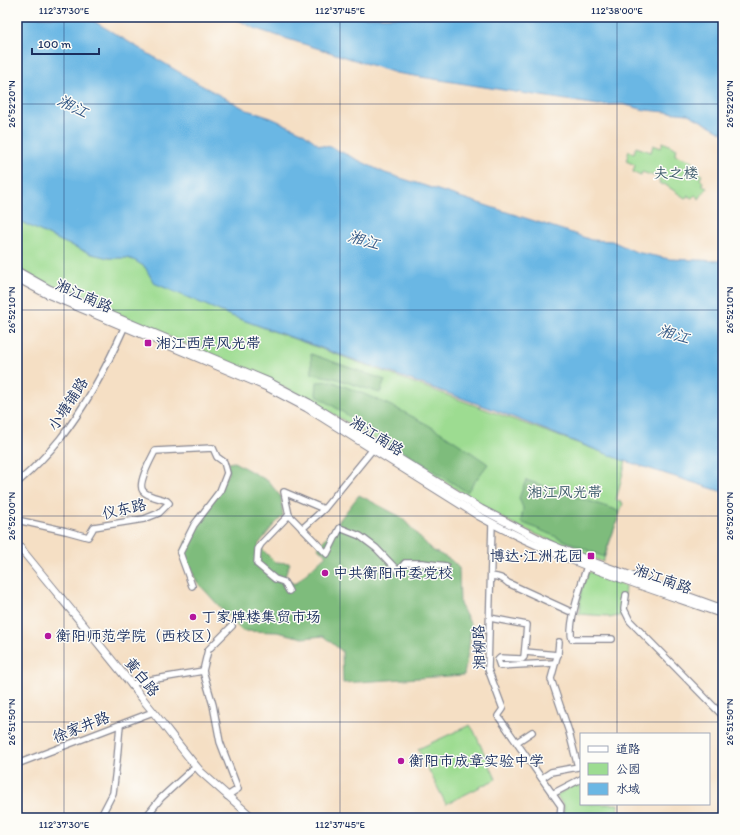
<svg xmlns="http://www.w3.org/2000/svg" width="740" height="835" font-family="Itim,'LXGW WenKai TC',sans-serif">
<rect width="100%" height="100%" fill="#fdfcf7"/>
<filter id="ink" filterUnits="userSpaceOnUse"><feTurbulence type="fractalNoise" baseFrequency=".025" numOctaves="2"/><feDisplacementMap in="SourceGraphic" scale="8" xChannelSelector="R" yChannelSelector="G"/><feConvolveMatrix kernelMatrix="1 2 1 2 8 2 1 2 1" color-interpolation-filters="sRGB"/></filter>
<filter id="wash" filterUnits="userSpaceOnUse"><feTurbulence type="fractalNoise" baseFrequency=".012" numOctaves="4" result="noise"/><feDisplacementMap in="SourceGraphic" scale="16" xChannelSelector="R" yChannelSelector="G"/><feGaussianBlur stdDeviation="0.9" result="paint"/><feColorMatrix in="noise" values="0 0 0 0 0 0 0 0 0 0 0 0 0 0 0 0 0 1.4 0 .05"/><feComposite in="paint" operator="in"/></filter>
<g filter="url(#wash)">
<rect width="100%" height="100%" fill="#f5dfc4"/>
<!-- green -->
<g fill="#9ddc91" stroke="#5c8678">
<polygon points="663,142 677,149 675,155 687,159 694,163 693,165 697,168 696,170 702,175 700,179 703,182 702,184 707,188 699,199 695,195 692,198 688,196 685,198 664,184 663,185 659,183 660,181 657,177 642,172 641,175 633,172 635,165 626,161 629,151 634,153 636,147 651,152 653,145 661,148"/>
<polygon points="17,220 63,242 92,254 109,258 127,258 134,260 145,267 154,283 229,315 626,461 616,500 623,503 603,562 521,528 490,511 422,467 301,395 145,326 52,287 17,268"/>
<polygon points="591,572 617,581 625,586 623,615 609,618 608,616 579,614 581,591 588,573"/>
<polygon points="470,725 474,731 496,779 446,804 418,749"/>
<polygon points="581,782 581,804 618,804 618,818 566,818 563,816 564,806 556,795"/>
</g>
<!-- forest -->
<g fill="#7ebc7b" stroke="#4c766c">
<polygon points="311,354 385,380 380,393 334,378 312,374"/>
<path d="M331 381C359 392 388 403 415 418 441 431 465 448 488 464L467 492 316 395 317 382Z"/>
<polygon points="234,462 268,481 281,497 283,516 272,527 258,545 275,562 290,563 284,579 295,584 326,555 318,548 359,495 401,517 432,550 451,560 459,568 460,604 471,625 469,647 464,675 343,683 342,651 323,636 303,638 277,632 242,631 197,582 182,551 196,524 228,474 228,463"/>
<polygon points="526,480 616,510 620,513 604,557 521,522 523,508 519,498"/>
</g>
<!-- water -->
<g fill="#6bb7e4" stroke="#4373a1">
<polygon points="17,17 87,17 199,84 247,110 271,118 302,132 319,145 331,147 385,173 575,234 591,240 612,241 636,252 669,259 723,261 723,492 622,460 492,409 229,315 154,283 145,267 134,260 127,258 109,258 92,254 63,242 17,220"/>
<polygon points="232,17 723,17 723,133 688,114 645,110 622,104 598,105 396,73 256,29"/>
</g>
</g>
<g filter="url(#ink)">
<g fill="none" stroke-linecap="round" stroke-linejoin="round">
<!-- minor casing -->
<g stroke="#888791" stroke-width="8">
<g id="minor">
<path d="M17 483C32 470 47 455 60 439 86 406 107 366 124 328"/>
<polyline points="289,515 284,492 324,509"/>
<path d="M17 520 66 531 88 537 94 527 144 519 159 513 169 503 167 501C160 498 148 497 143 491 137 484 151 459 155 451L213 448 217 457 224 462 227 473 220 491 194 525 180 553 192 586"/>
<polyline points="492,523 488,669 503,709 498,716 561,806 560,818"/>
<polyline points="302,529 324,509 373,449"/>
<path d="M587 566C582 581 567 626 572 639H612"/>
<path d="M491 576C499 577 503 578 508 583L569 611"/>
<polyline points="289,591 284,582 275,579 257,564 258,549 261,544 289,515 327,554 340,528 360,536 376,548 398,571 405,563 422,563 446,566"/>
<polyline points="626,595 624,609 630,621 723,716"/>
<polyline points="490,618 527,625 524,657 522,659 500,658 498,660 500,666 555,663"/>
<polyline points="525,652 558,655"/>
<polyline points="131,685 138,682 203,671"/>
<polyline points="517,742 532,732"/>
<polyline points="17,764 153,712"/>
<polyline points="542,778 551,772 578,767 569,732 551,679 558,653 559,642"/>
<polyline points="552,794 581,779"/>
<polyline points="227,796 238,789 220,742 213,705 203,671 208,650 232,626"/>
<polyline points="100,818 113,793 117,760 120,725"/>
<polyline points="145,818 161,798 196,766"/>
</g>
</g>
<!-- major casing -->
<g stroke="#888791" stroke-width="9">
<g id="major">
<polyline points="17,271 49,289 269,382 309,403 481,509 549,544 590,561 723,609"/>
<path d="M17 278 45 293 267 387 307 408 479 516C555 559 640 585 723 614"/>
<path d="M17 544C60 597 104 649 146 703 165 726 182 750 201 772L253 818"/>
</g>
</g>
<!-- minor -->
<use href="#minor" stroke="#fff" stroke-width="5.5"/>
<!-- major -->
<use href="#major" stroke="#fff" stroke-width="7"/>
</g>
</g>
<!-- ticks -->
<path fill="none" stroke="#1b2f5e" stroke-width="1" stroke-opacity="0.45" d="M64 17V818M340 17V818M617 17V734M17 104H723M17 310H723M17 516H723M17 722H723M617 804V818"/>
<!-- markers -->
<g fill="#b5179e" stroke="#fdfcf7" stroke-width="1.5">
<rect x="144" y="339" width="8" height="8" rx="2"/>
<rect x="587" y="552" width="8" height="8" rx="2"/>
<circle cx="325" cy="573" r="4"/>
<circle cx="193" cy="617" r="4"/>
<circle cx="48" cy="636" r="4"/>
<circle cx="401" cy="761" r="4"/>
</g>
<g text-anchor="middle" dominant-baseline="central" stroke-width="3" stroke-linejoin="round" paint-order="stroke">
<!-- park labels -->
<g font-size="15" fill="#3c5a6b" stroke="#fdfcf7">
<text x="676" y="173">夫之楼</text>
<text x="565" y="492">湘江风光带</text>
</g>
<!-- street labels -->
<g font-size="15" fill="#1b2f5e" stroke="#fdfcf7">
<text transform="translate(84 296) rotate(24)">湘江南路</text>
<text transform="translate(68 404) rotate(-57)">小塘铺路</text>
<text transform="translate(377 436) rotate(32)">湘江南路</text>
<text transform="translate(124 509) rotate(-13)">仪东路</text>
<text transform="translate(663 579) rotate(20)">湘江南路</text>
<text transform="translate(479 647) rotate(-91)">湘柳路</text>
<text transform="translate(142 677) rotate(51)">黄白路</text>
<text transform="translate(81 727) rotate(-21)">徐家井路</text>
</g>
<!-- poi labels -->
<g font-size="15" fill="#1b2f5e" stroke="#fdfcf7" text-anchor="start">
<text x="156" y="343">湘江西岸风光带</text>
<text x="583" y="556" text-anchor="end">博达·江洲花园</text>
<text x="333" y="573">中共衡阳市委党校</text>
<text x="201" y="617">丁家牌楼集贸市场</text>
<text x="56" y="636">衡阳师范学院（西校区）</text>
<text x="409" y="761">衡阳市成章实验中学</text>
</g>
<!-- water labels -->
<g font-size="16" font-style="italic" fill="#335886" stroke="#fdfcf7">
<text transform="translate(73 106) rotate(27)">湘江</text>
<text transform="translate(364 240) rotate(17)">湘江</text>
<text transform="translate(674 334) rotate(17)">湘江</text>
</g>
</g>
<!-- margin -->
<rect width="740" height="835" fill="none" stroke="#fdfcf7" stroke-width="44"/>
<!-- legend -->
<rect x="580" y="733" width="130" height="72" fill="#fdfcf7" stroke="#a3aaba"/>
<rect x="588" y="746" width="20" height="6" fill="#ffffff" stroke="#a3aaba"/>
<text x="616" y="753" font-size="12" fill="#1b2f5e">道路</text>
<rect x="588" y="763" width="20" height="12" fill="#9ddc91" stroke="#a3aaba"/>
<text x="616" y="773" font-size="12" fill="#1b2f5e">公园</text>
<rect x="588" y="783" width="20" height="12" fill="#6bb7e4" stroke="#a3aaba"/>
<text x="616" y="793" font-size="12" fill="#1b2f5e">水域</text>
<!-- scale -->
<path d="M32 48v6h67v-6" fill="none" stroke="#1b2f5e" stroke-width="2"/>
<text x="38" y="48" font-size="12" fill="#1b2f5e" stroke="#fdfcf7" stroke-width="3" paint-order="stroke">100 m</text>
<rect x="22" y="22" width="696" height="791" fill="none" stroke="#1b2f5e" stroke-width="1.5"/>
<g font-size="10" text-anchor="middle" fill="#1b2f5e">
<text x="64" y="14">112°37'30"E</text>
<text x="340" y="14">112°37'45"E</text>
<text x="617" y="14">112°38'00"E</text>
<text transform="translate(11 104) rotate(-90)" y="4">26°52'20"N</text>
<text transform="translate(729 104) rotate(-90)" y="4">26°52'20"N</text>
<text transform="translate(11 310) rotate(-90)" y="4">26°52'10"N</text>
<text transform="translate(729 310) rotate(-90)" y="4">26°52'10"N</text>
<text transform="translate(11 516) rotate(-90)" y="4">26°52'00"N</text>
<text transform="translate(729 516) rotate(-90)" y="4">26°52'00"N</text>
<text transform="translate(11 722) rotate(-90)" y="4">26°51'50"N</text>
<text transform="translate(729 722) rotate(-90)" y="4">26°51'50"N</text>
<text x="64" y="828">112°37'30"E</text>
<text x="340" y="828">112°37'45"E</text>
</g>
</svg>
